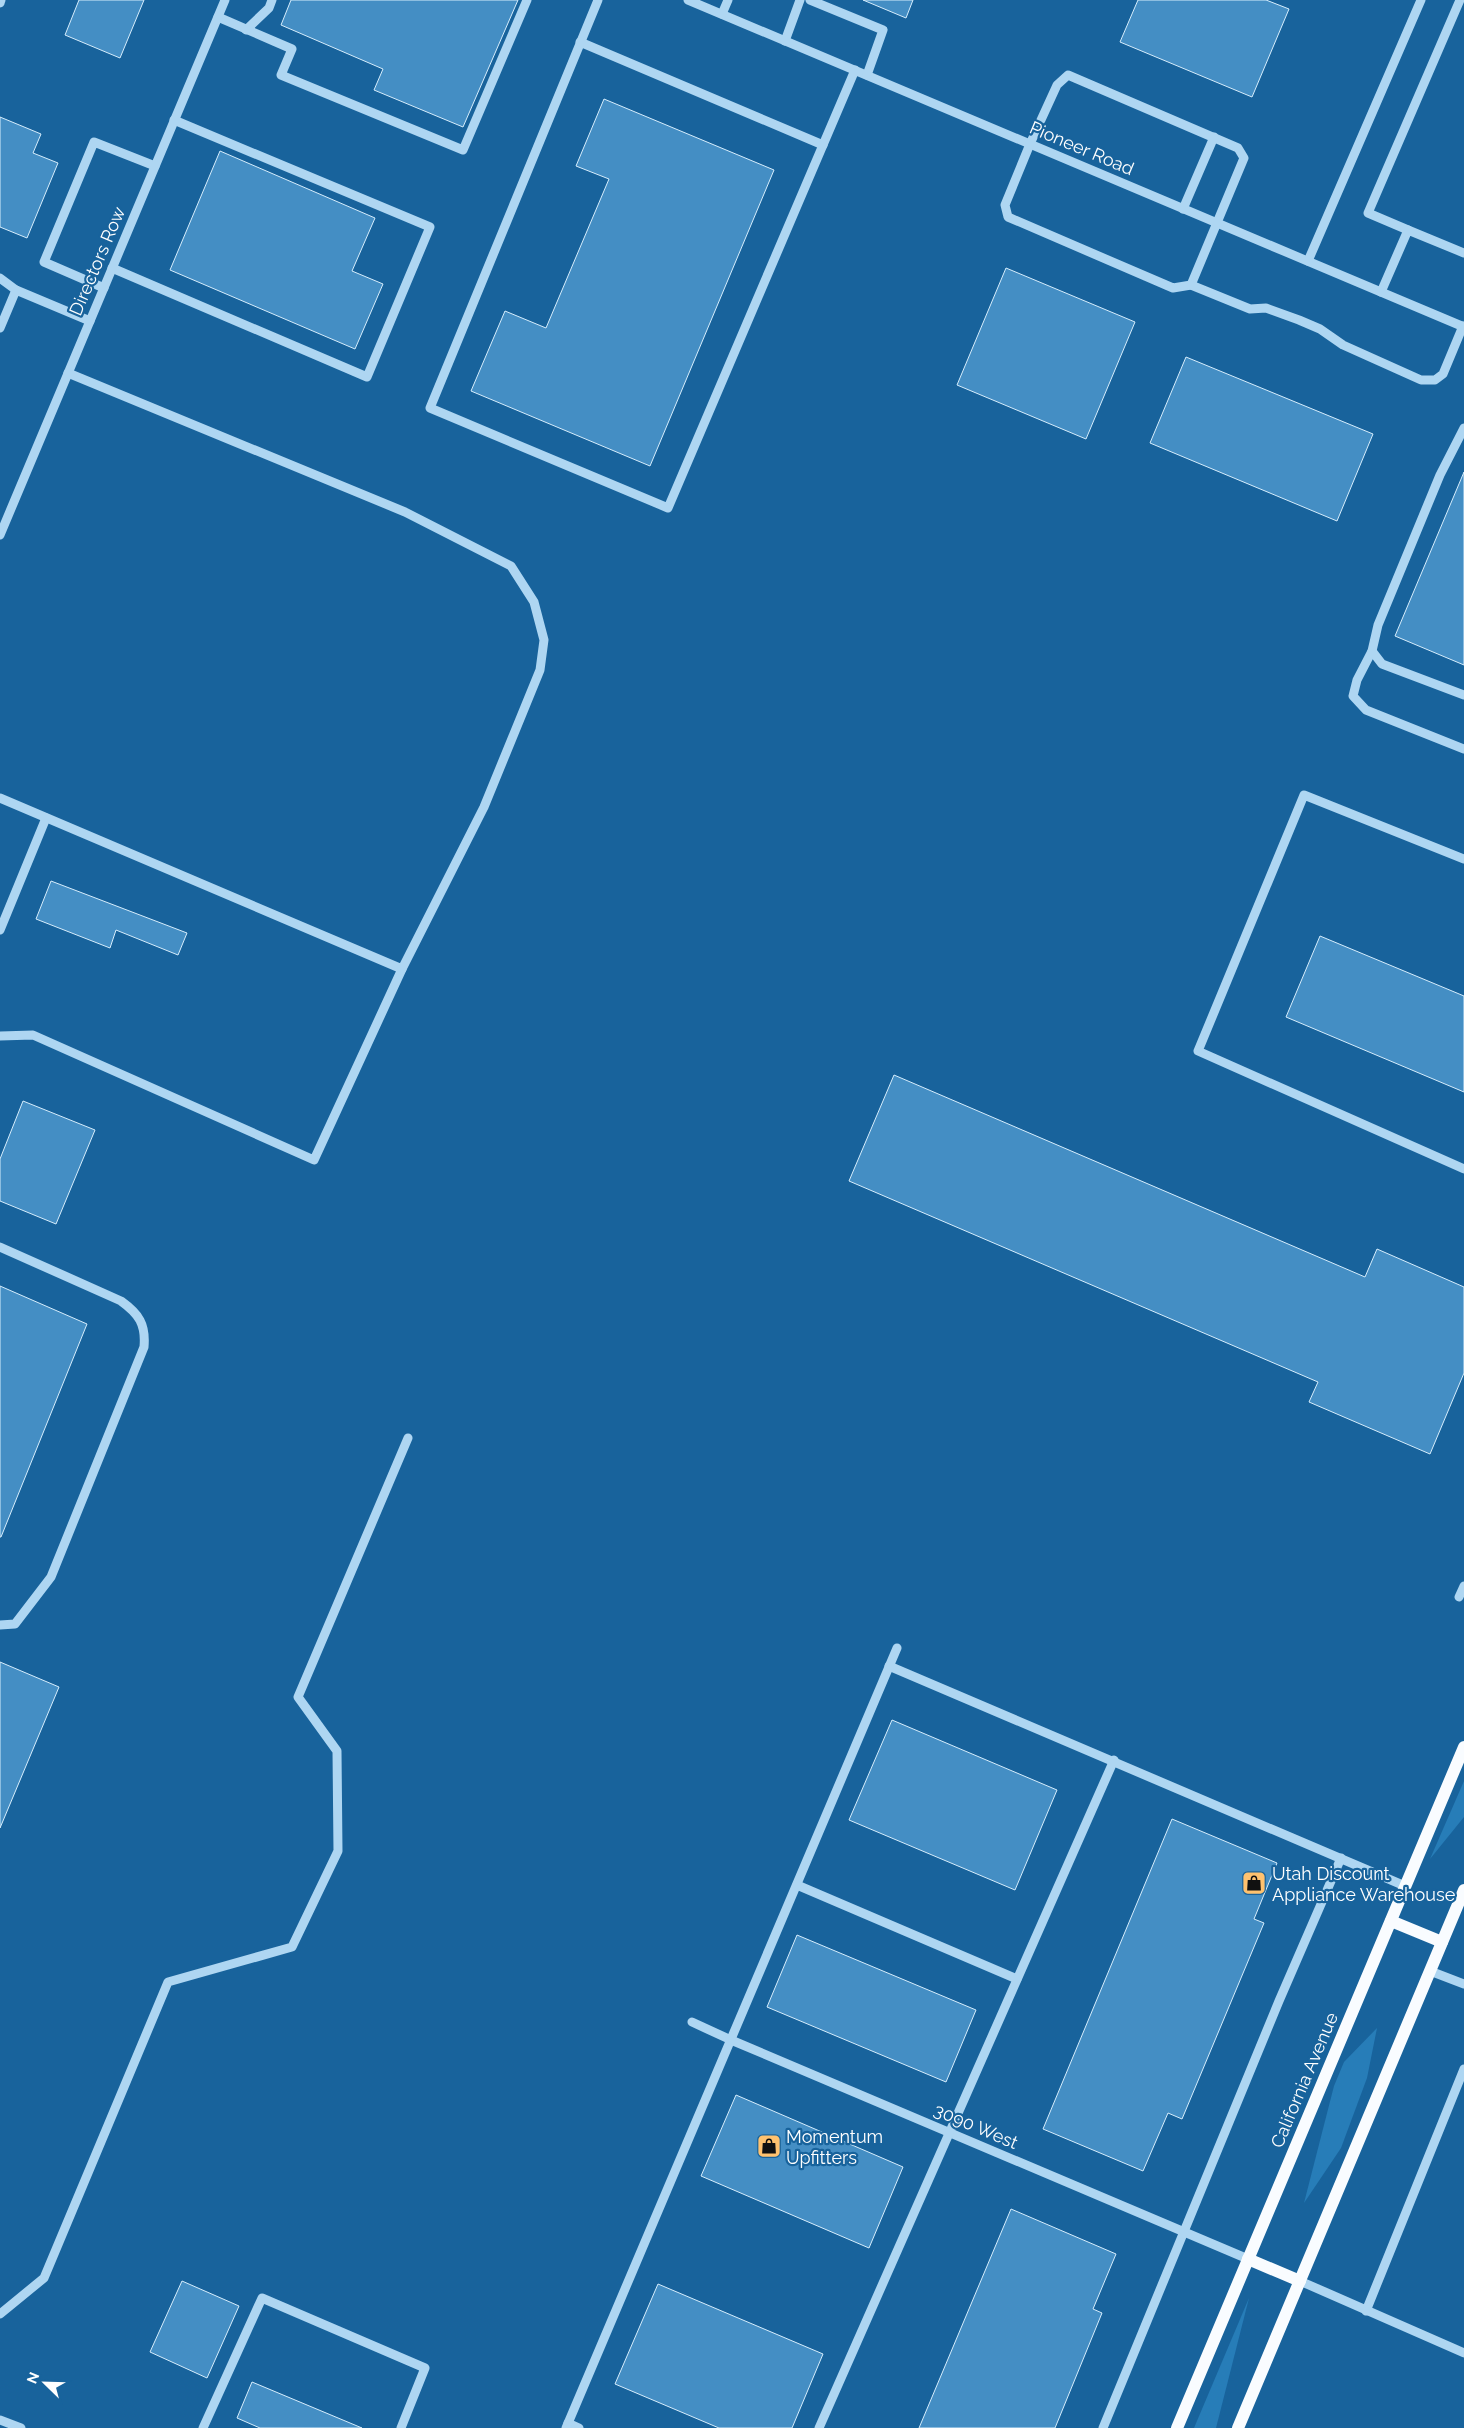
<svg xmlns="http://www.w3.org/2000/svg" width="1464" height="2428" font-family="Raleway,sans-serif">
<rect width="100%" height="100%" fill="#18639c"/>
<!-- green -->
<g fill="#277db8">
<polygon points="1464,1781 1464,1817 1430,1859"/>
<polygon points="1377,2028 1367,2078 1341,2148 1304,2203 1334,2086 1344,2062"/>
<polygon points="1249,2298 1216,2428 1194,2428"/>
</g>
<!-- building -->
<g fill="#448ec4" stroke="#d6edfc">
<polygon points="79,0 144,0 120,58 65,35"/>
<polygon points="291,0 518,0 463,127 374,90 383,69 281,25"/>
<polygon points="863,0 913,0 906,18"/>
<polygon points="1138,0 1266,0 1289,9 1252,97 1120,42"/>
<polygon points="604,99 774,170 650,466 471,391 505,311 546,328 609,179 576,166"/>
<polygon points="0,117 41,134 33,153 58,163 27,238 0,227"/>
<polygon points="220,151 375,218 352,271 383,284 355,349 170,270"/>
<polygon points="1006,268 1135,322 1086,439 957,385"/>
<polygon points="1186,357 1373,434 1337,521 1150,443"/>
<polygon points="1464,472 1464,665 1395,636"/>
<polygon points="51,881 187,933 178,955 116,930 110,948 36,919"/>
<polygon points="1320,936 1464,996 1464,1092 1286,1017"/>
<polygon points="894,1075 1365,1277 1377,1249 1464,1287 1464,1373 1430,1454 1309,1402 1318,1382 849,1181"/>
<polygon points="23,1101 95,1130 56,1224 0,1201 0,1159"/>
<polygon points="0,1286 87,1324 1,1537 0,1537"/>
<polygon points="0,1662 59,1687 0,1828"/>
<polygon points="892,1720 1057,1790 1015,1890 849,1820"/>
<polygon points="1172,1819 1277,1863 1254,1919 1264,1923 1182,2119 1168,2113 1143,2171 1043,2129"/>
<polygon points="797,1935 976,2010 946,2082 767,2007"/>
<polygon points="736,2095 903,2167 869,2248 701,2176"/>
<polygon points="1011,2209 1116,2254 1093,2309 1102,2313 1055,2428 919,2428"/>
<polygon points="182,2281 239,2306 207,2378 150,2352"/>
<polygon points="658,2284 823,2354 792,2428 719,2428 615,2384"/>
<polygon points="252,2382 362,2428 260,2428 237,2418"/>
</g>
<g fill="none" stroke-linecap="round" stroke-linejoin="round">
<!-- minor -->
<g stroke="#aed6f2" stroke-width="9">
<polyline points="598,0 430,408 668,508 855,70"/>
<polyline points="688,0 1464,327"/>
<polyline points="810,0 883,30 867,75"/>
<polyline points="0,3 1,0"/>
<polyline points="722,14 728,0"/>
<polyline points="218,17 292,49 281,75 463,150 527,0"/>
<polyline points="246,30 269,8 272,0"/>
<polyline points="785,41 800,0"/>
<polyline points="580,42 823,145"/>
<polygon points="1068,75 1238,148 1244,158 1191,285 1173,288 1008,217 1005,205 1030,144 1057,85"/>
<polyline points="1183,209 1214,137"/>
<polyline points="1408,230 1368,213 1460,0"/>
<polyline points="1308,261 1421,0"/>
<polyline points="112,268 367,377 430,227 174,120"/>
<polyline points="0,278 16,290"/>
<polyline points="1191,285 1250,309 1266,308 1299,320 1320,329 1343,345 1421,380 1435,380 1443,374 1463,326"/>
<polyline points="104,288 44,262 94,142 155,166"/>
<polyline points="1381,292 1408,230 1464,253"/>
<polyline points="0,328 16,290 90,321"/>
<polyline points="1464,428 1440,475 1378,625 1372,651 1357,680 1353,696 1366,710 1464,749"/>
<polyline points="0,535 225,0"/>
<polyline points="1372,651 1382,664 1464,695"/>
<polyline points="0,798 402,969 484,807 540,670 544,640 534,602 511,566 405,512 68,373"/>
<polyline points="1464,859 1304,795 1198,1051 1464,1169"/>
<polyline points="0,930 46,818"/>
<polyline points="0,1036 33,1035 314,1160 402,969"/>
<path d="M0 1247 121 1301C139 1314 146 1324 144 1347L51 1577 15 1624 0 1625"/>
<polyline points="1459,1597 1464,1586"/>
<polyline points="889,1666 1405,1886"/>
<polyline points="797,1885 1017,1979"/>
<polyline points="1430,1971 1464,1984"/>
<polyline points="692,2022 731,2040 1248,2259"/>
<polyline points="1300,2281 1464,2353"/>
<polyline points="1366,2311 1464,2069"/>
<polyline points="0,2314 44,2278 168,1982 292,1947 338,1851 337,1751 298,1697 408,1438"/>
<polyline points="0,2420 21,2428"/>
<polyline points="568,2423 579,2428"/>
<polyline points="203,2428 262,2298 425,2368 401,2428"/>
<polyline points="566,2428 897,1648"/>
<polyline points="819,2428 1114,1760"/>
<polyline points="1103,2428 1279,2001 1341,1858"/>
</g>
<!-- major -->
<g stroke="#f9fcff" stroke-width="12">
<polyline points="1391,1921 1442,1942"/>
<polyline points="1248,2259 1300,2281"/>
<polyline points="1177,2428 1464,1747"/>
<polyline points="1238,2428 1464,1890"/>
</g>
</g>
<!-- icons -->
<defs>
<g id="shop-square" transform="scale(1.25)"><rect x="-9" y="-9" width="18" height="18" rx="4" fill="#ffc26f" stroke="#18639c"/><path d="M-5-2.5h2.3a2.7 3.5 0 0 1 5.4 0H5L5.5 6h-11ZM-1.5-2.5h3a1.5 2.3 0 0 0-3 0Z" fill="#111"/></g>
</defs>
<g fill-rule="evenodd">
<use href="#shop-square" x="1254" y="1883"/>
<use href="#shop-square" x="769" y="2146"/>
</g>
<g text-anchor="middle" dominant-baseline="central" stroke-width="4.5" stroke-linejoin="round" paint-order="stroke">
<!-- street labels -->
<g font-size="18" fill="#fff" stroke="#18639c">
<text transform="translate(1082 148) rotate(23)">Pioneer Road</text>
<text transform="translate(97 261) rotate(-67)">Directors Row</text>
<text transform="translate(1304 2080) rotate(-67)">California Avenue</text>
<text transform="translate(976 2126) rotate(23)">3090 West</text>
</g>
<!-- poi labels -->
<g font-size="18" fill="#fff" stroke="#18639c" text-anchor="start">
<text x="1272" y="1873">Utah Discount<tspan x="1272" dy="21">Appliance Warehouse</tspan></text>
<text x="786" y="2136">Momentum<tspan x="786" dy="21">Upfitters</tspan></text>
</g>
</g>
<!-- north arrow -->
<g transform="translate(45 2383) rotate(293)" stroke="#18639c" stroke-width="4" paint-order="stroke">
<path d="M0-4L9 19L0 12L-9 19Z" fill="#ffffff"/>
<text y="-8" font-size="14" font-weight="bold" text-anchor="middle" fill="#ffffff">N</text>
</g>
</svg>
